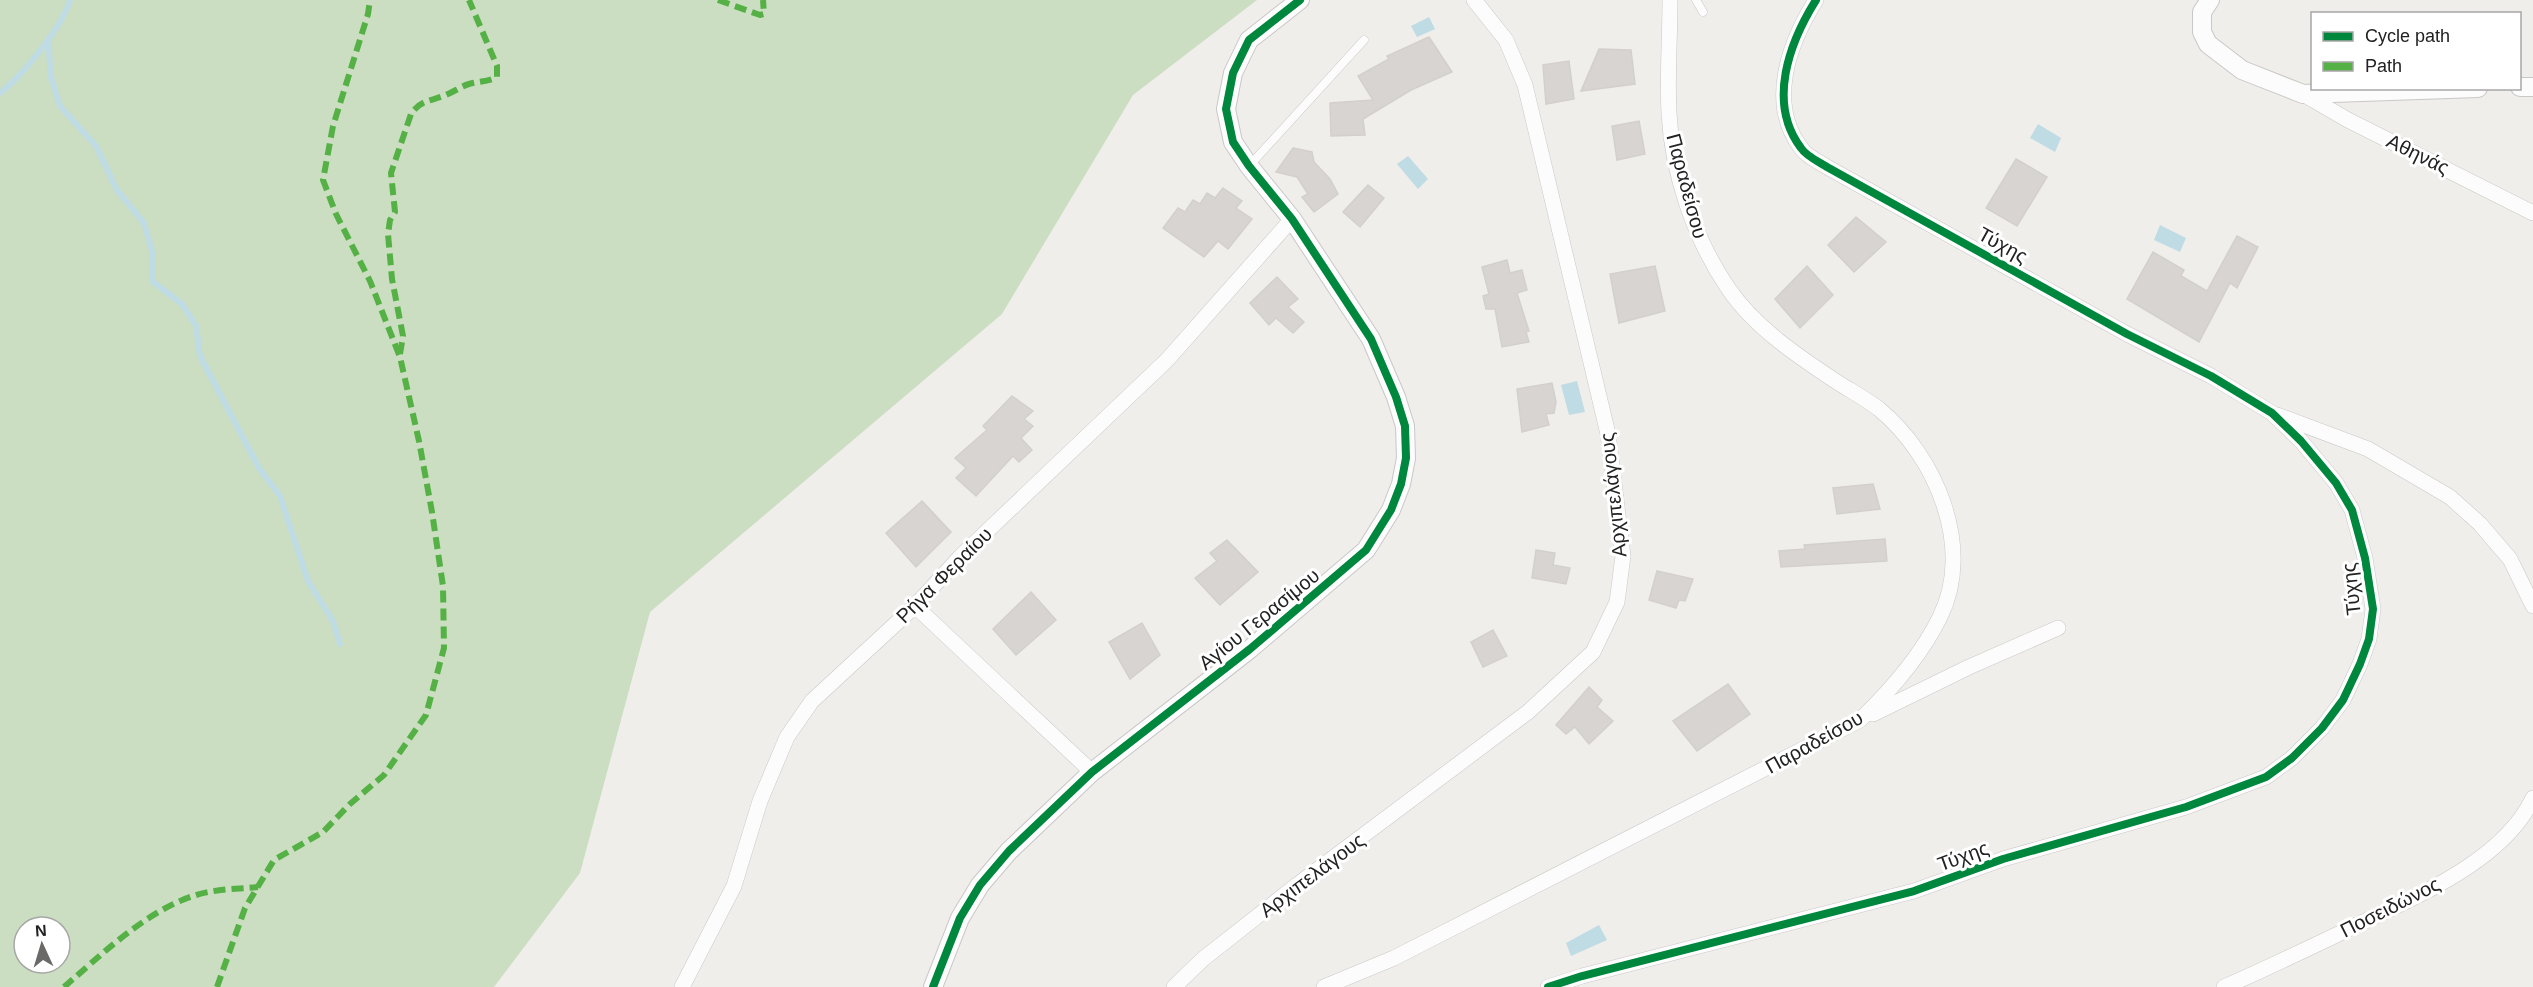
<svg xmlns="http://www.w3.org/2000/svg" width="2533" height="987" font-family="Helvetica,sans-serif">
<rect width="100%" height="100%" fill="#f0eeeb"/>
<!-- forest -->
<path fill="#cbdec1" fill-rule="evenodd" d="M0 0H1257L1133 95 1002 314 650 612 580 873 494 987H0ZM24 927H60V963H24Z"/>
<!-- water -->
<g fill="#bfdbe3">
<polygon points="1429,17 1435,29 1417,37 1411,26"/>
<polygon points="2038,124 2061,138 2055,152 2030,138"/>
<polygon points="1408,156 1428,179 1418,189 1397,164"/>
<polygon points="2160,225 2186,238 2180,252 2154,240"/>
<polygon points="1577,381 1585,412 1569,415 1561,385"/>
<polygon points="1599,925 1607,940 1571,956 1566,943"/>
</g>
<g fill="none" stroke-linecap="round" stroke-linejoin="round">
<!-- stream -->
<g stroke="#bfdbe3" stroke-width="6">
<polyline points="48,39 51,77 60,106 96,146 117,190 144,223 152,251 152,281 182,304 196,326 200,356 259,468 280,496 308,581 333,621 340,644"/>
<path d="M0 93C23 75 62 27 70 0"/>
</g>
</g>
<!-- building -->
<g fill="#d7d4d2" stroke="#d3d0cc" stroke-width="1.5">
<polygon points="1429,37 1452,72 1411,90 1363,119 1365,135 1331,136 1330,103 1373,100 1358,76 1389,59 1387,56"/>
<polygon points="1599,49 1631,50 1635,84 1581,91"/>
<polygon points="1569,61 1574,99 1546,104 1543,65"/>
<polygon points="1639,121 1645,154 1617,160 1612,126"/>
<polygon points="1293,148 1312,152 1314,162 1330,179 1338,194 1314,212 1302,197 1308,194 1297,177 1276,172"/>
<polygon points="2016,159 2047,177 2017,226 1986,208"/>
<polygon points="1368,185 1384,198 1360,227 1343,212"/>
<polygon points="1223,188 1242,201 1236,208 1252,219 1228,249 1218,241 1204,257 1163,228 1178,208 1185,212 1193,200 1200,204 1207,193 1215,198"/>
<polygon points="1856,217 1886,242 1854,272 1828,245"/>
<polygon points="2237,236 2258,247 2237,288 2230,283 2199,342 2127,299 2153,252 2184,270 2181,276 2207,291"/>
<polygon points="1507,260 1510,273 1522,270 1527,290 1517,293 1529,331 1526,332 1529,342 1502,347 1495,309 1486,309 1483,296 1489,294 1482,267"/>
<polygon points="1655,266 1665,311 1619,323 1610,274"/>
<polygon points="1807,266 1833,295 1800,328 1775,299"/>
<polygon points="1277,277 1298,299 1288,307 1304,322 1293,333 1276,318 1269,325 1250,303"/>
<polygon points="1552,383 1556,402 1554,413 1546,414 1549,425 1522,432 1517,389"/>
<polygon points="1012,396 1033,411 1024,419 1033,426 1021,438 1032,450 1019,462 1013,456 976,496 956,478 966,468 955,458 987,430 983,426"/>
<polygon points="1873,484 1880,509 1837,514 1833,488"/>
<polygon points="922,501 951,532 916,567 886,533"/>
<polygon points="1885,539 1887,561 1781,567 1779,551 1805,549 1804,545"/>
<polygon points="1227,540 1258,572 1220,605 1195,578 1217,561 1210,553"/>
<polygon points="1536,550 1555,553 1553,565 1570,568 1566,584 1532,578"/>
<polygon points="1657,571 1693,579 1685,601 1679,600 1676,608 1649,600"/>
<polygon points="1031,592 1056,620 1016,655 993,629"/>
<polygon points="1142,623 1160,655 1130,679 1109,642"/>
<polygon points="1493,630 1507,656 1483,667 1471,642"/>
<polygon points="1728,684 1750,714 1697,751 1673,721"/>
<polygon points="1589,687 1602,700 1597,707 1613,721 1589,744 1575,727 1566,734 1556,725"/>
</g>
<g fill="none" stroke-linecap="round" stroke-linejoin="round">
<!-- service casing -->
<g stroke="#c9c8c7" stroke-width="9">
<g id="service">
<polyline points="1696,0 1703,12"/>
<polyline points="1250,165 1364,40"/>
</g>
</g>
<!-- minor casing -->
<g stroke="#c9c8c7" stroke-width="16">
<g id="minor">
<polyline points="2303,94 2348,120 2533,213"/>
<polyline points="2277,415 2368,449 2450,497 2480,524 2510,559 2533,606"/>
<polyline points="915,606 1092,772"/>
<polyline points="1873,714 1969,667 2058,628"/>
<polyline points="682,987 734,886 760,801 787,737 812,701 915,606 961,556 1167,360 1292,219"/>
<polyline points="1174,987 1203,959 1297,885 1528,712 1593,652 1617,602 1623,556 1608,434 1525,85 1506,40 1474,0"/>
<path d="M1324 987 1394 958 1860 720C1891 690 1921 656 1940 617 1975 547 1935 455 1879 409 1866 399 1851 391 1837 382 1799 357 1754 327 1728 288 1694 238 1672 173 1669 113 1667 76 1670 38 1670 0"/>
<path d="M1548 987 1582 976 1914 891 2003 859 2186 807 2266 777 2292 758 2322 728 2343 700 2360 664 2369 639 2373 609 2365 558 2352 510 2336 483 2301 441 2272 413 2211 376 2127 334 1827 167C1819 162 1806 156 1801 148 1767 103 1789 43 1816 0"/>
<path d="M2224 987C2268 968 2311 947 2353 927 2414 897 2503 862 2533 798"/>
</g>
</g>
<!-- tertiary casing -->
<g stroke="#c9c8c7" stroke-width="20">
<g id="tertiary">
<polyline points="2210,0 2202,12 2202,32 2208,44 2242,70 2303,94 2478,88"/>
<polyline points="2520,87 2533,87"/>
<polyline points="933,987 960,918 980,885 1009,851 1092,772 1250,649 1366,550 1391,510 1401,484 1406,458 1405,426 1396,397 1371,339 1292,219 1249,166 1233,142 1226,109 1233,73 1249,40 1300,0"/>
</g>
</g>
<!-- service -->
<use href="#service" stroke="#fdfcfc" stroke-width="8"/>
<!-- minor -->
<use href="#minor" stroke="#fdfcfc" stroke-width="15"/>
<!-- tertiary -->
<use href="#tertiary" stroke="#fdfcfc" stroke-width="18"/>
<!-- quiet -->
<g stroke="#55b145" stroke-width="6" stroke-dasharray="12 6" stroke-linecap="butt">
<polyline points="718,0 760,15 764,14 763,0"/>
<path d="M400 354 403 336 392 279 388 234 390 220 395 212 391 173 411 114C421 99 433 101 448 94 455 91 462 86 469 84 480 81 487 82 497 77V66L469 0"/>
<path d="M64 987C101 955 145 912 193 896 213 889 237 889 258 887"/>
<polyline points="217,987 245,908 274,860 323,832 350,804 384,775 426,715 444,648 443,586 432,512 419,441 400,357 370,281 336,214 323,180 333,126 368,14 370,0"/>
</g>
<!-- cycleway casing -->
<g stroke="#fff" stroke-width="11">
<g id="cycleway">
<polyline points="933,987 960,918 980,885 1009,851 1092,772 1250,649 1366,550 1391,510 1401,484 1406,458 1405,426 1396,397 1371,339 1292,219 1249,166 1233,142 1226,109 1233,73 1249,40 1300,0"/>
<path d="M1548 987 1582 976 1914 891 2003 859 2186 807 2266 777 2292 758 2322 728 2343 700 2360 664 2369 639 2373 609 2365 558 2352 510 2336 483 2301 441 2272 413 2211 376 2127 334 1827 167C1819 162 1806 156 1801 148 1767 103 1789 43 1816 0"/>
</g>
</g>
<!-- cycleway -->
<use href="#cycleway" stroke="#00873e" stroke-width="8"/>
</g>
<g text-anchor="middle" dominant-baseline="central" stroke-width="6" stroke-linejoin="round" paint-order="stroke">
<!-- street labels -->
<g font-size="20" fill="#222" stroke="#fff">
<text transform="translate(2418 154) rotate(26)">Αθηνάς</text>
<text transform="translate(1687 186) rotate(75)">Παραδείσου</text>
<text transform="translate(2003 245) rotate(29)">Τύχης</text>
<text transform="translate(1613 495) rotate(-96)">Αρχιπελάγους</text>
<text transform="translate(944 575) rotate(-45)">Ρήγα Φεραίου</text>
<text transform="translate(2351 589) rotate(-96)">Τύχης</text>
<text transform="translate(1259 619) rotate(-39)">Αγίου Γερασίμου</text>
<text transform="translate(1814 742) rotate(-29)">Παραδείσου</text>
<text transform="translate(1963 856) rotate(-20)">Τύχης</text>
<text transform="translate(1312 875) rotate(-37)">Αρχιπελάγους</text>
<text transform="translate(2390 907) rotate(-27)">Ποσειδώνος</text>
</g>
</g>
<!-- legend -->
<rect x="2311" y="12" width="210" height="78" fill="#ffffff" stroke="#a7a7a7" stroke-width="1.5"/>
<rect x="2323" y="32" width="30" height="9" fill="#00873e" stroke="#a7a7a7" stroke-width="1.5"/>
<text x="2365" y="42" font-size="18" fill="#222222">Cycle path</text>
<rect x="2323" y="62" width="30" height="9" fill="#55b145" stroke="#a7a7a7" stroke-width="1.5"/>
<text x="2365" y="72" font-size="18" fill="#222222">Path</text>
<!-- north arrow -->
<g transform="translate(42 945) rotate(356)"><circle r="28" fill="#ffffff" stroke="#a7a7a7" stroke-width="1.5"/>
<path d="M0-4.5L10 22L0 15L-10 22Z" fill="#6a6968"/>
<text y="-9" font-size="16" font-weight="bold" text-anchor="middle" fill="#222222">N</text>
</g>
</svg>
